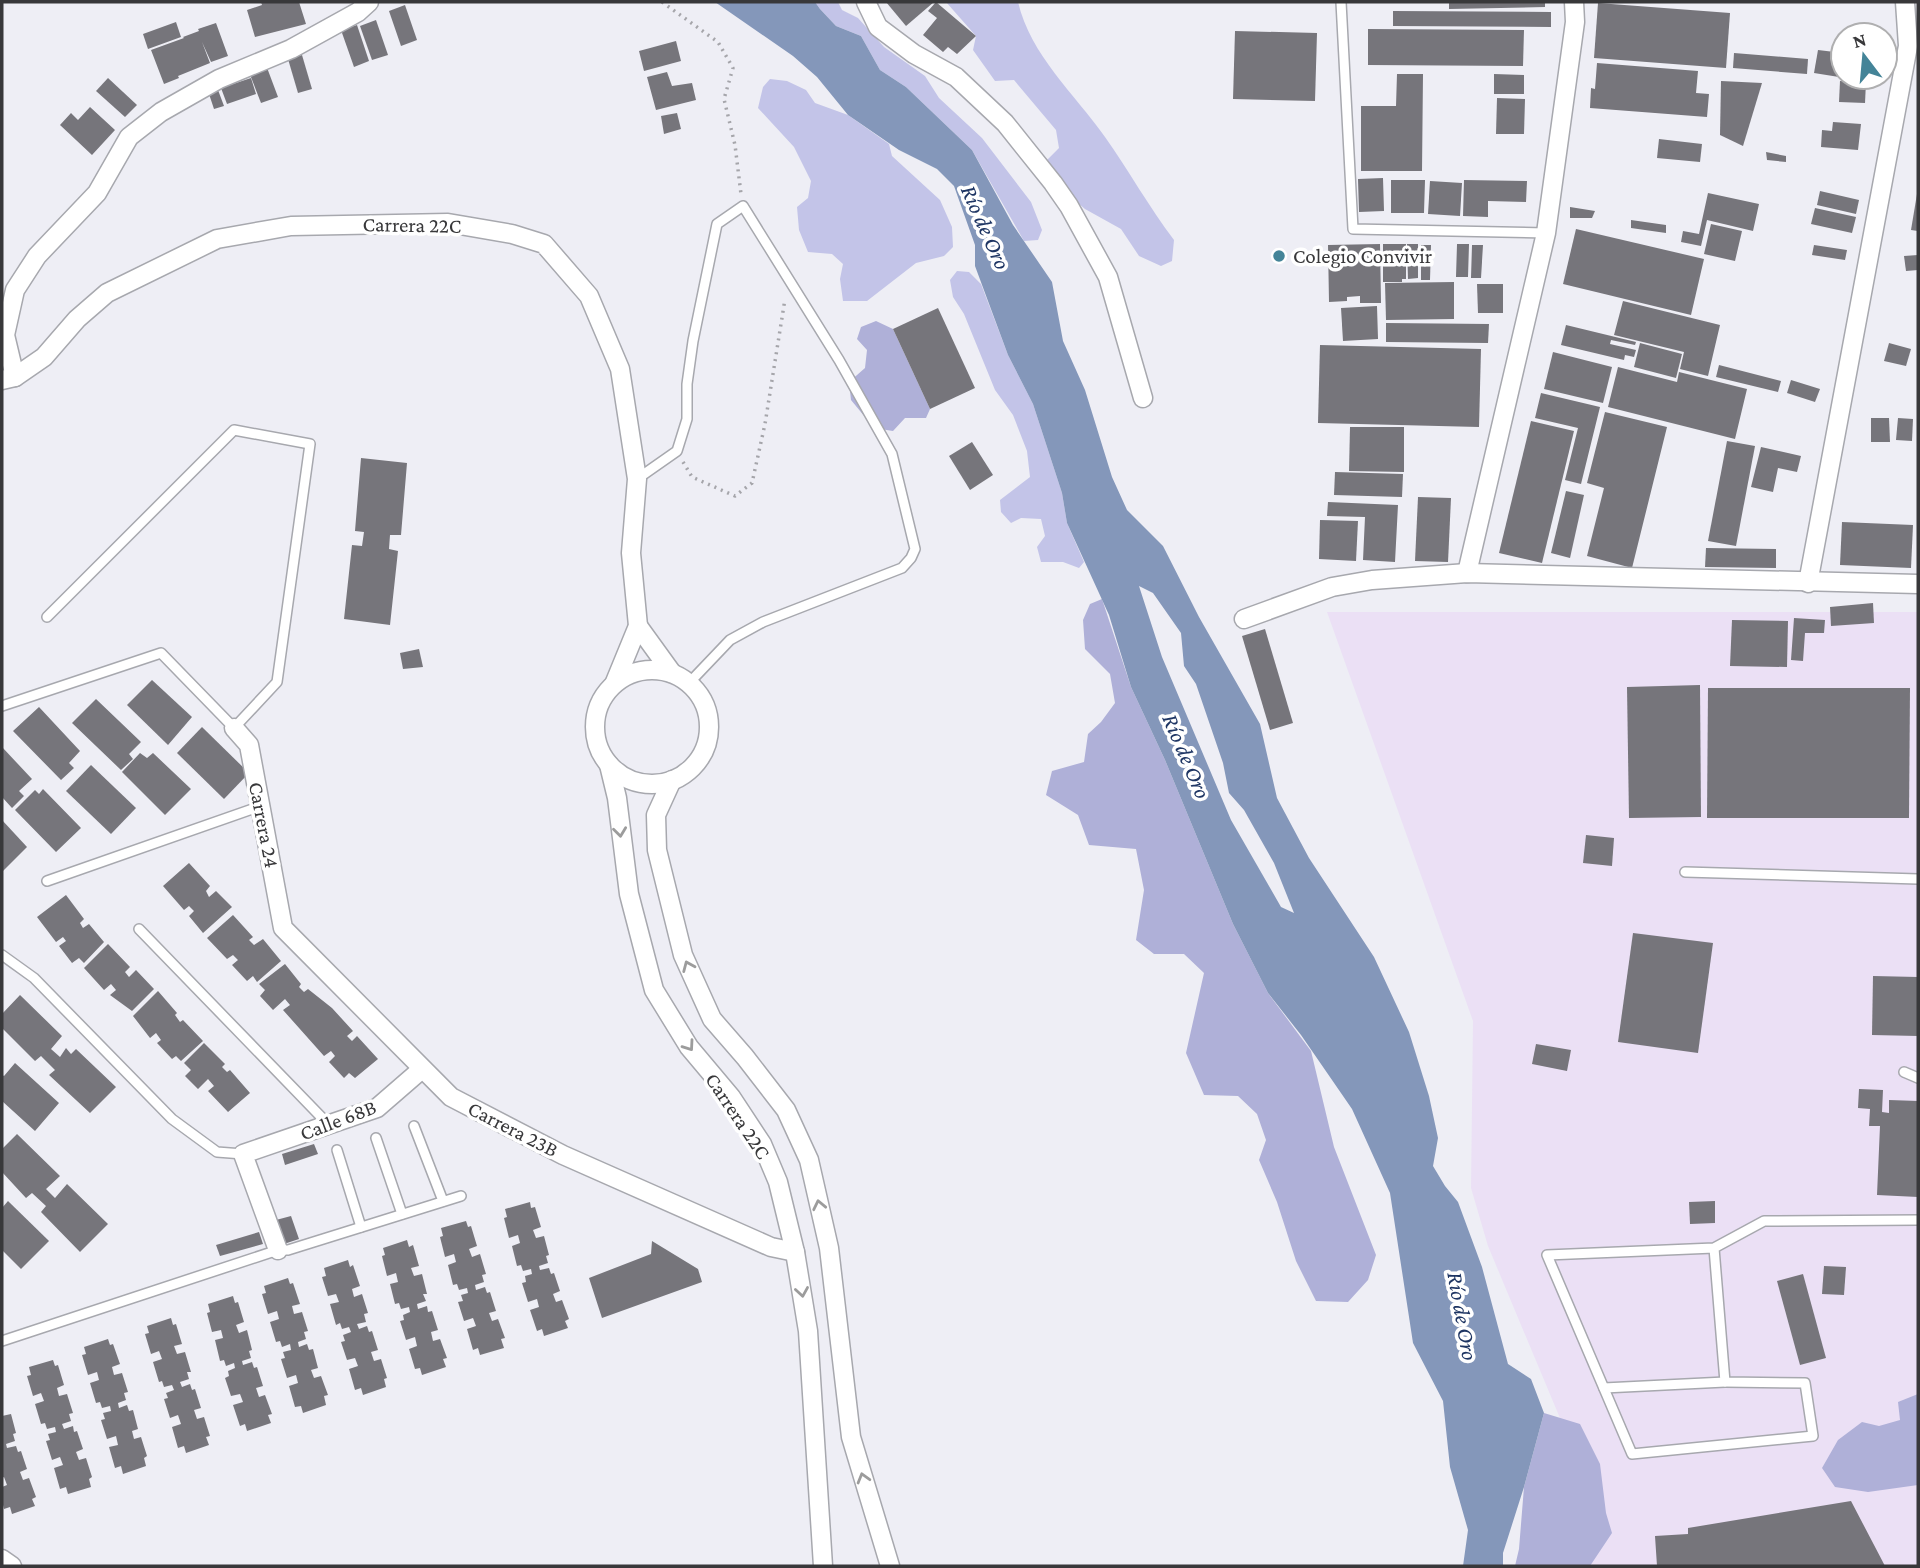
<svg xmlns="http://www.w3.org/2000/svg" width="1920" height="1568" font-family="'Crimson Pro',serif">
<rect width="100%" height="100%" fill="#eeeef5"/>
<!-- commercial -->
<polygon fill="#ebe0f5" points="1327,612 1918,612 1918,1566 1587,1566 1608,1533 1488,1246 1471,1188 1473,1021"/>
<!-- green -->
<g fill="#c3c4e8">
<polygon points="815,2 838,2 842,10 858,18 884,47 925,76 939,98 982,138 1031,202 1042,230 1038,240 1024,241 972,150 906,87 880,70 861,36 836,26 820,9"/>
<path d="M946 2H1018C1031 56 1074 93 1105 137 1129 171 1149 207 1174 240L1172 261 1161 266 1139 256 1121 229 1085 209 1054 183 1046 161 1059 148 1056 130 1014 80 995 81 973 50 976 36Z"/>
<polygon points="770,79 787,81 806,90 815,103 848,115 889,144 892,156 940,200 952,227 953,247 944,256 916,263 867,301 843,301 840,279 843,264 832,254 808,252 799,230 797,207 808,198 811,181 794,147 758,108 763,87"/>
<polygon points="957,271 969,272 981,284 1008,355 1033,404 1062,493 1067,523 1084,562 1079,568 1063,562 1041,562 1037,547 1045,536 1041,519 1021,518 1011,523 1001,512 1000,500 1030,477 1027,451 1013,415 995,390 964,314 953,297 950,280"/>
</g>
<!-- forest -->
<g fill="#afb0d8">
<polygon points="876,321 893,329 930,409 926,418 905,418 893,431 874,428 851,400 849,382 865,368 867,350 857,339 861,327"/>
<polygon points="1102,599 1131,687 1165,760 1233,924 1268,993 1311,1051 1334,1147 1376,1255 1368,1280 1348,1302 1316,1301 1296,1261 1277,1202 1259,1160 1266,1140 1257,1114 1238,1096 1204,1095 1186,1053 1204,973 1184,954 1154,954 1136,940 1144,890 1136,849 1089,845 1078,815 1046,795 1052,771 1084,762 1088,734 1101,722 1115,703 1110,674 1085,649 1083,620 1090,604"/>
<polygon points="1918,1394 1918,1485 1868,1492 1835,1487 1822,1468 1838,1440 1862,1422 1879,1426 1900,1420 1898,1402"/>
<polygon points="1544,1413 1580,1424 1600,1464 1606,1513 1612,1533 1590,1566 1515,1566 1519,1549 1524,1487"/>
</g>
<!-- water -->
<path fill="#8497ba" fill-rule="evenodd" d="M715 2H815L820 9 836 26 861 36 880 70 906 87 972 150 1013 225 1052 282 1063 341 1085 390 1112 477 1127 510 1163 546 1199 617 1260 724 1277 798 1309 858 1374 957 1409 1032 1429 1096 1438 1138 1433 1166 1445 1186 1458 1202 1482 1267 1508 1364 1531 1379 1544 1413 1524 1487 1503 1553V1566H1463L1468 1530 1450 1467 1443 1401 1413 1343 1390 1193 1352 1109 1301 1035 1268 993 1233 924 1165 760 1131 687 1109 615 1067 523 1062 493 1033 404 1008 355 975 266V245L954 186 937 169 899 150 848 115 817 77 793 56ZM1139 586 1153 593 1181 633 1184 666 1196 684 1223 763 1229 793 1244 810 1274 863 1294 913 1281 907 1231 820 1162 657Z"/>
<!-- building -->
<g fill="#76757b">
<polygon points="261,2 299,2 306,24 255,37 247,10 262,5"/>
<polygon points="886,2 934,2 906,26"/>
<polygon points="936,2 976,36 957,54 948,47 943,52 923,35 937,18 928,11"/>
<polygon points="1449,2 1545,2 1545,7 1449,9"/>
<polygon points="1598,3 1730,13 1726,68 1594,58"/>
<polygon points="405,5 417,40 401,46 389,11"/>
<polygon points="1393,11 1551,12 1551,27 1393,26"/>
<polygon points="376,20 388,55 372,60 360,26"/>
<polygon points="176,22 181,37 148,49 143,34"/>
<polygon points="216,23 228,56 211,62 202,42 210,63 178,76 179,78 164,84 151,50 184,38 183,37 199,31 198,29"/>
<polygon points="357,25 369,61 354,67 341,30"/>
<polygon points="1852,28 1878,31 1877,35 1852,35"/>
<polygon points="1368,29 1524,30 1523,66 1368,65"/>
<polygon points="1235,31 1317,33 1315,101 1233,99"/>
<polygon points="676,41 681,61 644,71 639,51"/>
<polygon points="1818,50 1843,53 1839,77 1814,73"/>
<polygon points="1734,53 1808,59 1807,74 1733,68"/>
<polygon points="302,55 312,89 298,93 288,59"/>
<polygon points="1597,63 1698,71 1696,93 1709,94 1707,117 1590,108 1591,88 1595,89"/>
<polygon points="266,65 278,97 261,103 249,72"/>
<polygon points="667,72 672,86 692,83 696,100 656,110 647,77"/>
<polygon points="1397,74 1423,74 1422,171 1361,171 1361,106 1396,106"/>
<polygon points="1494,74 1524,75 1524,94 1494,94"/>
<polygon points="108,78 137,105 125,117 96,91"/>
<polygon points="251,78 256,94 227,104 221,88"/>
<polygon points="1721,81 1762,83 1743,146 1720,135"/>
<polygon points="1840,81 1866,82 1865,103 1839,102"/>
<polygon points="218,90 224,106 214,109 209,94"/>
<polygon points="1497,98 1525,99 1524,134 1496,134"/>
<polygon points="90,107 115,130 92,155 60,125 71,113 78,120"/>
<polygon points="677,113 681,129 664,134 661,116"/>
<polygon points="1833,122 1861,124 1858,150 1821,147 1822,130 1832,131"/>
<polygon points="1659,139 1702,144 1700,162 1657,158"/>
<polygon points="1766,152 1786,156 1786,162 1767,160"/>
<polygon points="1383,178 1384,211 1359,212 1358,179"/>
<polygon points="1391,180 1425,180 1424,213 1391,213"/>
<polygon points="1464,180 1527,181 1526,202 1488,201 1488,217 1463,216"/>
<polygon points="1430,181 1462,183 1460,216 1428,214"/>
<polygon points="1820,191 1859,200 1856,214 1817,205"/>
<polygon points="1708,193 1759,204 1753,231 1707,220 1701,246 1681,242 1683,231 1699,234"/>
<polygon points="1917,194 1918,194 1918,231 1911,230"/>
<polygon points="1570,207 1595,211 1592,218 1570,218"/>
<polygon points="1815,208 1856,217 1852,233 1811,224"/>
<polygon points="1631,220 1666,225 1666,233 1631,228"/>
<polygon points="1711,224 1742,231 1735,261 1704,254"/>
<polygon points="1576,229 1704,259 1691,315 1563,284"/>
<polygon points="1380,244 1381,303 1360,303 1360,296 1347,297 1347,301 1329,302 1328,245"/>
<polygon points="1383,244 1406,244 1406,279 1402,279 1402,282 1383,282"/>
<polygon points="1407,244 1418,244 1418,278 1408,279"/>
<polygon points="1457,244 1469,244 1468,277 1456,277"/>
<polygon points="1421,245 1431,245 1430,280 1421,280"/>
<polygon points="1472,245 1483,245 1481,278 1471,278"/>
<polygon points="1814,245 1847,250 1845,260 1812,255"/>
<polygon points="1918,255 1918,270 1906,271 1904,256"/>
<polygon points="1454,282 1454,319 1386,320 1385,283"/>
<polygon points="1477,284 1503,284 1503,313 1478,313"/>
<polygon points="1623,301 1720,325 1708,376 1680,369 1684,352 1614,335"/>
<polygon points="1377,306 1378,339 1343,341 1341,308"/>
<polygon points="938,308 975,388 930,409 893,329"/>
<polygon points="1386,323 1489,324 1488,343 1386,342"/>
<polygon points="1566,325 1636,342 1635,345 1611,340 1610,344 1636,350 1634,357 1625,355 1624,360 1561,345"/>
<polygon points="1640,343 1682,354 1676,378 1634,367"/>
<polygon points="1889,343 1911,349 1906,366 1884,361"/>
<polygon points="1320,345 1481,349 1479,427 1318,423"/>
<polygon points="1553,352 1612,367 1603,403 1544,389"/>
<polygon points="1719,365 1781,381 1778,392 1716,377"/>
<polygon points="1618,367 1677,382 1679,372 1747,389 1735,439 1608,407"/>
<polygon points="1791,380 1820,389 1815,402 1787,393"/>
<polygon points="1541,393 1600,407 1581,484 1565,480 1578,428 1535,418"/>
<polygon points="1605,412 1667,427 1632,568 1587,556 1604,488 1587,483"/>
<polygon points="1871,418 1889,418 1890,442 1871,442"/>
<polygon points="1898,418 1913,419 1912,441 1896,440"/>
<polygon points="1531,421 1574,431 1542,563 1499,553"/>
<polygon points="1350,427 1404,427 1404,472 1349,471"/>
<polygon points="1727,441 1755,446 1736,546 1708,541"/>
<polygon points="972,442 993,475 970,490 949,456"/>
<polygon points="1761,447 1801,456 1797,472 1778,468 1773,492 1751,487"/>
<polygon points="361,458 407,463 401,535 390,535 389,549 398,551 390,625 344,619 352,545 362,546 364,532 355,531"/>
<polygon points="1335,472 1403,474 1402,497 1334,495"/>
<polygon points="1566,491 1584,495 1570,558 1551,553"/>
<polygon points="1418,497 1451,498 1448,562 1415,561"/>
<polygon points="1328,502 1398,505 1395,562 1363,560 1365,517 1327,516"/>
<polygon points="1320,520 1358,521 1356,561 1319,559"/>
<polygon points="1842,522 1913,525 1911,568 1840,565"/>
<polygon points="1706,548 1776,549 1776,568 1705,567"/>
<polygon points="1873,603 1874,623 1831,626 1830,607"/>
<polygon points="1794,618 1825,620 1824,633 1805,633 1803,661 1791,660"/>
<polygon points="1732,620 1788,621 1787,667 1730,666"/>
<polygon points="1265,629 1293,723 1270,730 1242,636"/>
<polygon points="419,649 423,667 403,669 400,653"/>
<polygon points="152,680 192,717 168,745 127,705"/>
<polygon points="1700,685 1701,817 1629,818 1627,687"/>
<polygon points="1708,688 1910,688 1909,818 1707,818"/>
<polygon points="96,699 141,742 129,754 133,759 121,770 72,723"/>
<polygon points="39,707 80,751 69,763 74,768 61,780 13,731"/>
<polygon points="202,727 249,773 224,799 177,753"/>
<polygon points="2,747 32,779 19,791 24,796 12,808 2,797"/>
<polygon points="140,753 147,758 153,753 191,789 165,815 122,772"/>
<polygon points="91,765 136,808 111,834 66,791"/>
<polygon points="43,789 81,828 56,852 15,810 35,790 39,794"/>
<polygon points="2,820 27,847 2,872"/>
<polygon points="1586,835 1614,838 1612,866 1583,863"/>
<polygon points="189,863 210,886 206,891 209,897 216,891 232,907 203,933 189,916 194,911 189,906 184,910 163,886"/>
<polygon points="66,895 84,919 80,923 83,928 89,924 104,942 84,963 79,958 72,963 59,946 66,941 63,937 56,942 37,917"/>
<polygon points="233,915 253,937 249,940 254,945 263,939 281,961 257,982 253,976 247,981 232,965 238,960 233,955 227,959 207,938"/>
<polygon points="1633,933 1713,943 1698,1053 1618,1042"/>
<polygon points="108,944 130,967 125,972 129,977 136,970 154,989 132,1011 110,995 116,990 111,984 104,990 84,968"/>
<polygon points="285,964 301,984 299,987 304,992 308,989 332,1008 353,1031 347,1036 352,1041 357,1036 378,1059 355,1078 349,1073 344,1078 329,1062 335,1056 331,1051 324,1056 283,1010 290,1005 285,999 273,1010 260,996 265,990 259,984"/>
<polygon points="1873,976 1918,977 1918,1036 1872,1035"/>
<polygon points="158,991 177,1013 175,1015 180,1022 183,1020 203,1041 181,1061 176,1056 172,1059 157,1043 161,1040 156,1033 150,1038 133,1016"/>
<polygon points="20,995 62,1036 51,1049 60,1057 66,1048 71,1054 76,1049 116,1087 90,1113 49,1075 55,1070 41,1056 35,1061 2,1028 2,1014"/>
<polygon points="204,1043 225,1064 222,1067 227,1072 230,1070 250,1093 228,1112 208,1091 214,1086 208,1079 198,1089 185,1076 191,1070 184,1063"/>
<polygon points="1536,1044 1571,1050 1567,1071 1532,1064"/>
<polygon points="15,1063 59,1103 35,1131 2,1101 2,1075 4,1076"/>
<polygon points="1859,1089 1883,1090 1882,1112 1889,1113 1889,1100 1918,1101 1918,1197 1877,1195 1880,1126 1869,1126 1870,1109 1858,1108"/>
<polygon points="17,1134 60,1176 46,1189 55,1198 67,1184 108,1224 80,1252 41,1212 46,1206 32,1193 26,1198 2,1172 2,1149"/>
<polygon points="314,1144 318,1154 285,1165 282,1154"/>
<polygon points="8,1201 49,1241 21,1269 2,1250 2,1208"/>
<polygon points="1715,1201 1715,1223 1690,1224 1689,1202"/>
<polygon points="530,1202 531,1208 535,1207 541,1227 533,1230 536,1238 544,1236 549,1255 546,1256 548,1263 539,1266 540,1270 549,1268 551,1274 554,1273 560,1291 553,1294 556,1302 562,1300 569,1319 565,1321 568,1328 544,1336 542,1329 537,1331 530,1310 539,1307 537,1299 528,1302 522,1283 526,1282 525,1276 532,1274 531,1269 523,1271 521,1265 517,1266 512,1246 520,1243 518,1235 509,1238 504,1218 507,1217 505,1209"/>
<polygon points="291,1216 299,1239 284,1244 276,1220"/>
<polygon points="466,1221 468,1227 471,1226 477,1246 469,1249 472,1257 480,1254 486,1274 482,1275 484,1282 475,1285 476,1290 485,1287 487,1293 490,1292 496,1311 489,1313 492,1321 498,1319 505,1338 501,1339 504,1348 480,1355 478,1348 473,1350 467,1329 476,1326 473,1318 464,1321 458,1302 463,1301 461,1295 468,1293 467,1288 459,1290 457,1284 453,1285 448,1265 456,1262 454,1254 445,1257 440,1237 443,1236 441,1228"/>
<polygon points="259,1232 263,1244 220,1256 216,1245"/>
<polygon points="407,1240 409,1247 413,1245 419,1266 411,1268 414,1276 422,1274 427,1294 423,1294 426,1301 417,1304 418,1309 427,1306 428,1312 432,1311 438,1330 431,1332 433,1341 440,1339 447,1358 443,1359 446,1367 422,1375 420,1368 415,1369 409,1349 417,1346 415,1337 406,1340 400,1321 404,1320 403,1315 410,1312 409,1307 401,1309 399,1303 395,1304 390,1284 398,1282 396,1273 387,1276 382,1256 385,1255 383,1248"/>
<polygon points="652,1241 698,1269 702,1282 602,1318 589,1278 651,1254"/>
<polygon points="348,1260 350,1267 353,1265 360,1286 352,1289 354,1297 362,1294 368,1313 364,1314 366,1322 357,1324 359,1329 367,1326 369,1332 372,1331 378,1350 371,1352 374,1361 381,1359 387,1378 384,1379 386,1387 363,1395 361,1388 355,1390 349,1369 358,1366 355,1358 347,1360 341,1342 345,1341 343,1335 351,1332 349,1327 342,1329 340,1323 336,1325 330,1304 339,1302 336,1294 328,1296 322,1277 326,1276 324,1268"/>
<polygon points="1824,1266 1846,1267 1844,1295 1822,1294"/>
<polygon points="1803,1274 1826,1358 1800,1365 1777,1281"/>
<polygon points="288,1278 290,1284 293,1283 300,1304 292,1306 294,1314 302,1312 308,1331 304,1332 306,1339 298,1342 299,1347 307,1344 309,1350 313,1349 318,1368 311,1370 314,1378 321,1376 328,1395 324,1396 326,1405 303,1413 301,1406 295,1407 289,1386 298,1383 296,1375 287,1378 281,1359 285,1358 283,1352 291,1350 290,1344 282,1347 280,1341 276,1342 270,1322 279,1319 277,1311 268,1314 262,1294 266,1293 264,1286"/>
<polygon points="233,1296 235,1303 238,1302 244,1322 236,1325 239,1333 247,1330 252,1350 249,1351 251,1358 242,1361 243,1365 252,1362 254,1368 257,1367 263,1386 256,1388 259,1397 265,1395 272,1414 268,1415 271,1423 247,1431 245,1424 240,1426 233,1405 243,1402 240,1394 231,1396 225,1378 229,1376 228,1371 235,1368 234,1363 226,1366 224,1360 220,1361 215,1340 223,1338 221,1330 212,1332 207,1313 210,1312 208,1304"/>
<polygon points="171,1318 173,1325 176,1324 182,1344 174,1346 177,1354 185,1352 191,1372 187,1372 189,1379 180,1382 182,1387 190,1384 192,1390 195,1389 201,1408 194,1410 197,1419 204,1417 210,1436 206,1437 209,1445 186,1453 184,1446 178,1448 172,1427 181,1424 178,1415 170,1418 164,1399 168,1398 166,1393 174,1390 172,1385 164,1387 162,1381 159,1382 153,1362 162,1359 159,1351 151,1354 145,1334 149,1333 147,1326"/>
<polygon points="108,1339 110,1345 113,1344 120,1364 112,1367 114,1375 122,1373 128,1392 124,1393 126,1400 118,1403 119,1408 127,1405 129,1411 133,1410 138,1429 132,1431 134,1439 141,1437 147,1456 144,1458 146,1466 123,1474 121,1466 115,1468 109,1447 118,1445 116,1436 107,1439 101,1420 105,1419 103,1413 111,1411 110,1406 102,1408 100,1402 96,1403 90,1383 99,1380 97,1372 88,1375 82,1355 86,1354 84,1347"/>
<polygon points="53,1360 55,1366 58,1365 64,1385 57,1388 59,1396 67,1394 73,1413 69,1414 71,1421 62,1424 64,1429 73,1426 74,1432 77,1431 83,1449 76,1452 79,1460 86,1458 92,1477 89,1479 91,1487 68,1494 66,1487 60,1489 54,1468 63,1465 60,1457 52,1460 46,1441 50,1440 48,1434 56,1432 55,1427 47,1429 45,1423 41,1424 35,1404 44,1401 41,1393 33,1396 27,1376 31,1375 29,1367"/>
<polygon points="11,1414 16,1433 13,1434 15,1441 6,1444 7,1448 16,1446 18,1452 21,1451 27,1469 20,1472 23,1480 29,1478 36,1497 32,1499 35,1506 12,1514 10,1507 4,1509 2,1501 2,1487 7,1485 4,1477 2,1478 2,1416"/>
<polygon points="1851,1501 1885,1566 1657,1566 1655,1536 1688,1534 1688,1528"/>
</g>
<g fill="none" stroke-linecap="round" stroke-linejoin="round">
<!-- service casing -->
<g stroke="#a7a8ae" stroke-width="12">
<g id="service">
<polyline points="1341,2 1353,229 1546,233"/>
<polyline points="637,479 677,451 687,419 687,384 693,341 717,224 743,206 839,360 892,454 915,549 911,558 902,568 763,622 730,640 689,683"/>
<polyline points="2,706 161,653 234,728 277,682 310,444 234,430 47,617"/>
<polyline points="1685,872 1918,879"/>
<polyline points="47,881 261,806"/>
<polyline points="139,929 328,1124"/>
<polyline points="2,955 34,978 172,1119 217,1152 243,1154"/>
<polyline points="1904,1072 1918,1078"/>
<polyline points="414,1126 443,1201"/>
<polyline points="376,1138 402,1214"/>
<polyline points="337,1150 361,1227"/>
<polyline points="1714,1248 1725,1382 1805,1383 1813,1436 1632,1454 1547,1255 1714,1248 1764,1221 1918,1220"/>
<polyline points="2,1341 278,1250 288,1250 461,1196"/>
<polyline points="1604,1388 1725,1382"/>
</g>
</g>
<!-- minor casing -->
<g stroke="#a7a8ae" stroke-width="21">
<g id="minor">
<polyline points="866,2 878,27 914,54 956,77 1005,123 1053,183 1069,206 1108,277 1143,398"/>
<polyline points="15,377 5,335 15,290 37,256 97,193 129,137 161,112 219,79 291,49 358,12 369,2"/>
<polyline points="2,380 15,377 44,357 77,319 107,293 217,239 291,226 448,223 512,234 544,244 589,296 620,369 637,479 631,553 638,626 615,682"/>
<polyline points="1467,573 1546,233 1575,22 1574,2"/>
<polyline points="1808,583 1908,46 1905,2"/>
<polyline points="1244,619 1332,587 1372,580 1467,573 1918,584"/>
<polyline points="638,626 672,673"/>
<circle cx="652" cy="727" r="57"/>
<polyline points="234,728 249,745 283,928 451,1097 563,1155 771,1247 795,1252"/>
<polyline points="609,765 617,798 629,894 654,990 689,1047 731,1097 762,1144 778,1182 795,1252 808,1331 823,1566"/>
<polyline points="672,780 656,815 657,850 683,955 712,1019 745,1057 786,1110 809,1160 829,1248 851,1437 890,1566"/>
<polyline points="278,1250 243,1154 377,1108 422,1069"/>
<polyline points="2,1559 12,1566"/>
</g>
</g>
<!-- path -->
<g stroke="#a5a5aa" stroke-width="3.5" stroke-dasharray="2 5" stroke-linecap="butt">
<polyline points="662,2 718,42 733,68 724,99 735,145 741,194"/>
<polyline points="683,462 692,477 735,496 752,483 765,424 785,299"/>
</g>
<!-- service -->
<use href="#service" stroke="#fff" stroke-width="9"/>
<!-- minor -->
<use href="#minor" stroke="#fff" stroke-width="18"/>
</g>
<!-- one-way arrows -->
<defs><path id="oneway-chevron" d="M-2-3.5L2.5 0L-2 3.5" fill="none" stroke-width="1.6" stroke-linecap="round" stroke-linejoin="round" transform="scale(1.75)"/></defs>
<g stroke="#9c9c9c">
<use href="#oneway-chevron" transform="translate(620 832) rotate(83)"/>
<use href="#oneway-chevron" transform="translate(688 966) rotate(-113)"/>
<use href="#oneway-chevron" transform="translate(689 1046) rotate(55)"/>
<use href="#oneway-chevron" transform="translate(819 1205) rotate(-102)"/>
<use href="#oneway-chevron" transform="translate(802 1292) rotate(81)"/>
<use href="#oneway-chevron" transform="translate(863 1478) rotate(-106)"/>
</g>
<!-- markers -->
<circle fill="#448498" stroke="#fff" stroke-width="2.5" cx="1279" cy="256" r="7"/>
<g text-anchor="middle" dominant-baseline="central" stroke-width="7" stroke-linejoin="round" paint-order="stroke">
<!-- street labels -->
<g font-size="21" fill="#38383a" stroke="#fff">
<text transform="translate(412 225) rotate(1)">Carrera 22C</text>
<text transform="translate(264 825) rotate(79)">Carrera 24</text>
<text transform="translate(738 1116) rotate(56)">Carrera 22C</text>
<text transform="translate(338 1120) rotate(-21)">Calle 68B</text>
<text transform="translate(513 1129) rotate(27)">Carrera 23B</text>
</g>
<!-- poi labels -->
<g font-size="21" fill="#38383a" stroke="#fff" text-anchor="start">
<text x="1293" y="256">Colegio Convivir</text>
</g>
<!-- water labels -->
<g font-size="23" font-style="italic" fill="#1e3563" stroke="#fff">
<text transform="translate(986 227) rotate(66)">Río de Oro</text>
<text transform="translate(1187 756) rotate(67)">Río de Oro</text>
<text transform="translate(1463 1316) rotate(80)">Río de Oro</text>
</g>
</g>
<!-- border -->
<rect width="1920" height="1568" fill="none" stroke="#38383a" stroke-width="7"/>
<!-- north arrow -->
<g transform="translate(1864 56) rotate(344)"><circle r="33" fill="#ffffff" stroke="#afafb0" stroke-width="2"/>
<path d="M0-5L12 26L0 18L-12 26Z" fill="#448498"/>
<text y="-10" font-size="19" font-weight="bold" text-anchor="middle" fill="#38383a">N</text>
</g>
</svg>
